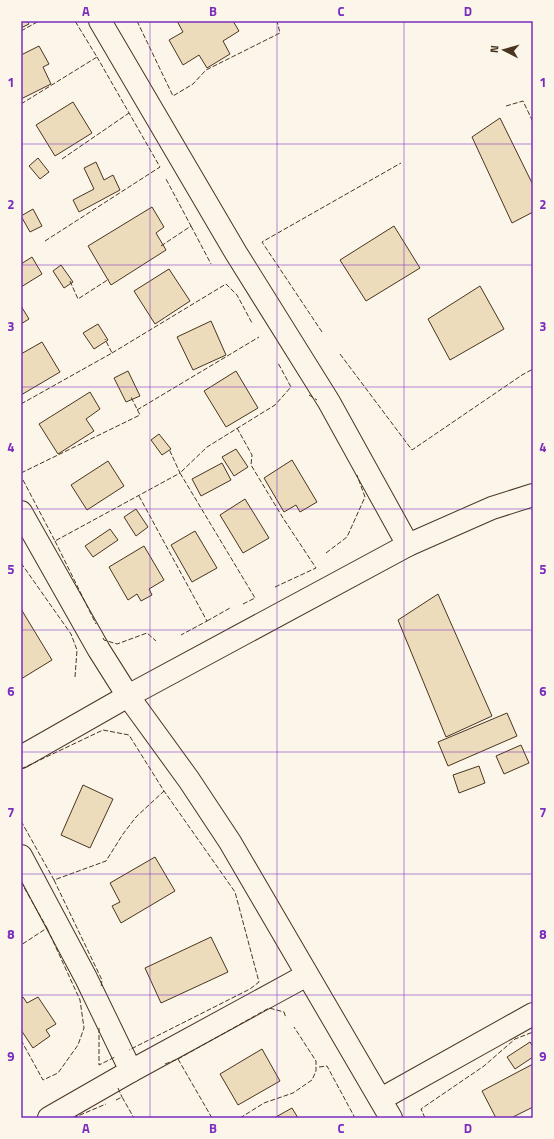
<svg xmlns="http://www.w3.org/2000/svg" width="554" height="1139" font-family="'Titillium Web',sans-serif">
<rect width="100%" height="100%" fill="#fbf6e9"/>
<!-- building -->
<g fill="#ecdcbc" stroke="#4a3520">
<polygon points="21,21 27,21 29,24 21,28"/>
<polygon points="177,21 233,21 239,31 223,41 230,54 207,68 199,55 183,65 169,40 183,32"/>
<polygon points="39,46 49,64 43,67 51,84 21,99 21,55"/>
<polygon points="73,102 92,133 55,156 36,125"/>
<polygon points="500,118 533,185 533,212 512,223 472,137"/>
<polygon points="38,158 49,172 40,179 29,166"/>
<polygon points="96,162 104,180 113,175 120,190 79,212 73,200 94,189 84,168"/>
<polygon points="152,207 164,227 156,233 166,250 111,285 88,246"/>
<polygon points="33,209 42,226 30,232 21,216"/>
<polygon points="394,226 420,268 366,301 340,260"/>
<polygon points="32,257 42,274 21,287 21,264"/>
<polygon points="61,265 73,282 64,288 53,271"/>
<polygon points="169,269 190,301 155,324 134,291"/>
<polygon points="480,286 504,329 450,360 428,319"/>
<polygon points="21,306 29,319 21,324"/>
<polygon points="211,321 226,355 193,370 177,337"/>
<polygon points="98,324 108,340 94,349 83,333"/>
<polygon points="42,342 60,372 21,395 21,354"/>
<polygon points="128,371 140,396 126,402 114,378"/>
<polygon points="236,371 258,408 226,427 204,391"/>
<polygon points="90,392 100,409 86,419 94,431 58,454 39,424"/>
<polygon points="159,434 171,449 162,455 151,440"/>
<polygon points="236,449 248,467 234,476 222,457"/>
<polygon points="292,460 317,502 300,512 296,505 284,512 264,478"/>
<polygon points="108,461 124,486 87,510 71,485"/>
<polygon points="222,463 231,480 201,496 192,479"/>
<polygon points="245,499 269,538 243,553 220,515"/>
<polygon points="136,509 148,527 136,536 124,517"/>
<polygon points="110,529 118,540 93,557 85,546"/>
<polygon points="195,531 217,568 192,582 171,545"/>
<polygon points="144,546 164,580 149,589 152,595 141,601 137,594 128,600 109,567"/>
<polygon points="438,594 492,716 446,737 398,620"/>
<polygon points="21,609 52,660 21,679"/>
<polygon points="507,713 517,736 448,766 438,742"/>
<polygon points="521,745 529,763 504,774 496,756"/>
<polygon points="479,766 485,783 459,793 453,775"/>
<polygon points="83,785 113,799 90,848 61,835"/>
<polygon points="155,857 175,891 121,923 112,906 120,902 110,883"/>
<polygon points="211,937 228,972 161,1003 145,968"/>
<polygon points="23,997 27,1003 38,997 56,1024 46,1030 50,1036 33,1048 21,1030 21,999"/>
<polygon points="530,1042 533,1047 533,1057 515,1069 507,1057"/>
<polygon points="262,1049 280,1081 238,1105 220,1074"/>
<polygon points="533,1064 533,1107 511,1118 496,1118 482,1091"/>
<polygon points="292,1108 298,1118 274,1118"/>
</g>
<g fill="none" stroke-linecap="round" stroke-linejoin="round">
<!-- minor casing -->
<g stroke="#4a3520" stroke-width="24">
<g id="minor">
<polyline points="100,21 236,253 329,402 408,545"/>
<polyline points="21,512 99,650 128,696 189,780 230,842 391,1118"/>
<polyline points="21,757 128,696 408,545 492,508 533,495"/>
<polyline points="21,856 86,978 131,1071"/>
<polyline points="381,1099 533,1014"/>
<polyline points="49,1118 131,1071 307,975"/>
</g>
</g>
<!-- minor -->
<use href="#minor" stroke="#fbf6e9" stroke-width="22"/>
<!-- fence -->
<g stroke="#4a3520" stroke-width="1" stroke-dasharray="5 2" stroke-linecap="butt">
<polyline points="137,21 173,96 193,84 206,70 280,33 277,21"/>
<polyline points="21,31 39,21"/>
<polyline points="21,104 97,57 75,21"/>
<polyline points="506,106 523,101 533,122"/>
<polyline points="62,159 129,113"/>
<polyline points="191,226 211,264"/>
<polyline points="45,241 160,167 97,57"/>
<polyline points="161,246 191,226 166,179"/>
<polyline points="70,281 78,299 109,279"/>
<polyline points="322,332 262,242 401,163"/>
<polyline points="112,353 226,284 237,295 252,323"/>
<polyline points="340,354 412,450 522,375 533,369"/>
<polyline points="309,395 317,400"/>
<polyline points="21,404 112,353 105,339"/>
<polyline points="137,410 259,337"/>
<polyline points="237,428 252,455 251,465 283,518 316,568 275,587"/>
<polyline points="21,473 140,415 131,397"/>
<polyline points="23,480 55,541 180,473 169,449"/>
<polyline points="139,496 207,621 181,635"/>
<polyline points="55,541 96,624"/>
<polyline points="326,553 347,537 365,497 357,475"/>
<polyline points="21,563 71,634 77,650 75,677"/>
<polyline points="243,604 255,598 180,473 207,447 275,405 291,387 278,363"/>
<polyline points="207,621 230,608"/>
<polyline points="103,638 104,640 117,644 147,633 156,641"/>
<polyline points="21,769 103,730 129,735 164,791 235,892 259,982 250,989 129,1050"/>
<polyline points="21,821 54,880 106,861 123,834 136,817 164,791"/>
<polyline points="54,880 102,980 101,988"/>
<polyline points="21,882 47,928 21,945"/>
<polyline points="99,1028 99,1065 115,1057"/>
<polyline points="21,1040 43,1080 58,1073 78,1045 84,1028 80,1000 47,928"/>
<polyline points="178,1059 269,1008 284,1012 286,1018"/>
<polyline points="165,1064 178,1059 212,1118"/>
<polyline points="319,1067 327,1066 355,1118"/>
<polyline points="118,1088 122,1097"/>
<polyline points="116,1100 122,1097 134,1118"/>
<polyline points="73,1118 106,1104"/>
<polyline points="240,1118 264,1103 293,1093 312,1080 316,1071 316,1061 294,1027"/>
<polyline points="425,1118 421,1109 484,1066 515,1039 533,1032"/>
</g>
</g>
<!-- grid -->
<path fill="none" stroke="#7b2cbf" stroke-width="1" stroke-opacity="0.55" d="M150 21V1118M277 21V1118M404 21V1118M21 144H533M21 265H533M21 387H533M21 509H533M21 630H533M21 752H533M21 874H533M21 995H533"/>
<!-- border -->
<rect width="554" height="1139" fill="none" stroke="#fbf6e9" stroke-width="44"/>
<!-- north arrow -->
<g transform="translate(504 50) rotate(276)" stroke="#fbf6e9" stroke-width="3" paint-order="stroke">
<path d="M0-3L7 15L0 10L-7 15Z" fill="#4a3520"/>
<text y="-6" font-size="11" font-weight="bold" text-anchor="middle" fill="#4a3520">N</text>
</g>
<rect x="22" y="22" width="510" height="1095" fill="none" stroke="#7b2cbf" stroke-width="1.5"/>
<g font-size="13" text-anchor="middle" font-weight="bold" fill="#7b2cbf">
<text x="86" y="16">A</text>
<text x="213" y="16">B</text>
<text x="341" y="16">C</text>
<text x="468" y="16">D</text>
<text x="11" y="87">1</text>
<text x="543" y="87">1</text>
<text x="11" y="209">2</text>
<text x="543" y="209">2</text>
<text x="11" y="331">3</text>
<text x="543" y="331">3</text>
<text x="11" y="452">4</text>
<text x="543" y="452">4</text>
<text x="11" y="574">5</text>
<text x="543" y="574">5</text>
<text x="11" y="696">6</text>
<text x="543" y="696">6</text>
<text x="11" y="817">7</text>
<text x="543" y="817">7</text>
<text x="11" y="939">8</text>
<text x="543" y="939">8</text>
<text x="11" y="1061">9</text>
<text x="543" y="1061">9</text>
<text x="86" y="1133">A</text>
<text x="213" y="1133">B</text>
<text x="341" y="1133">C</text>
<text x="468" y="1133">D</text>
</g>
</svg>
